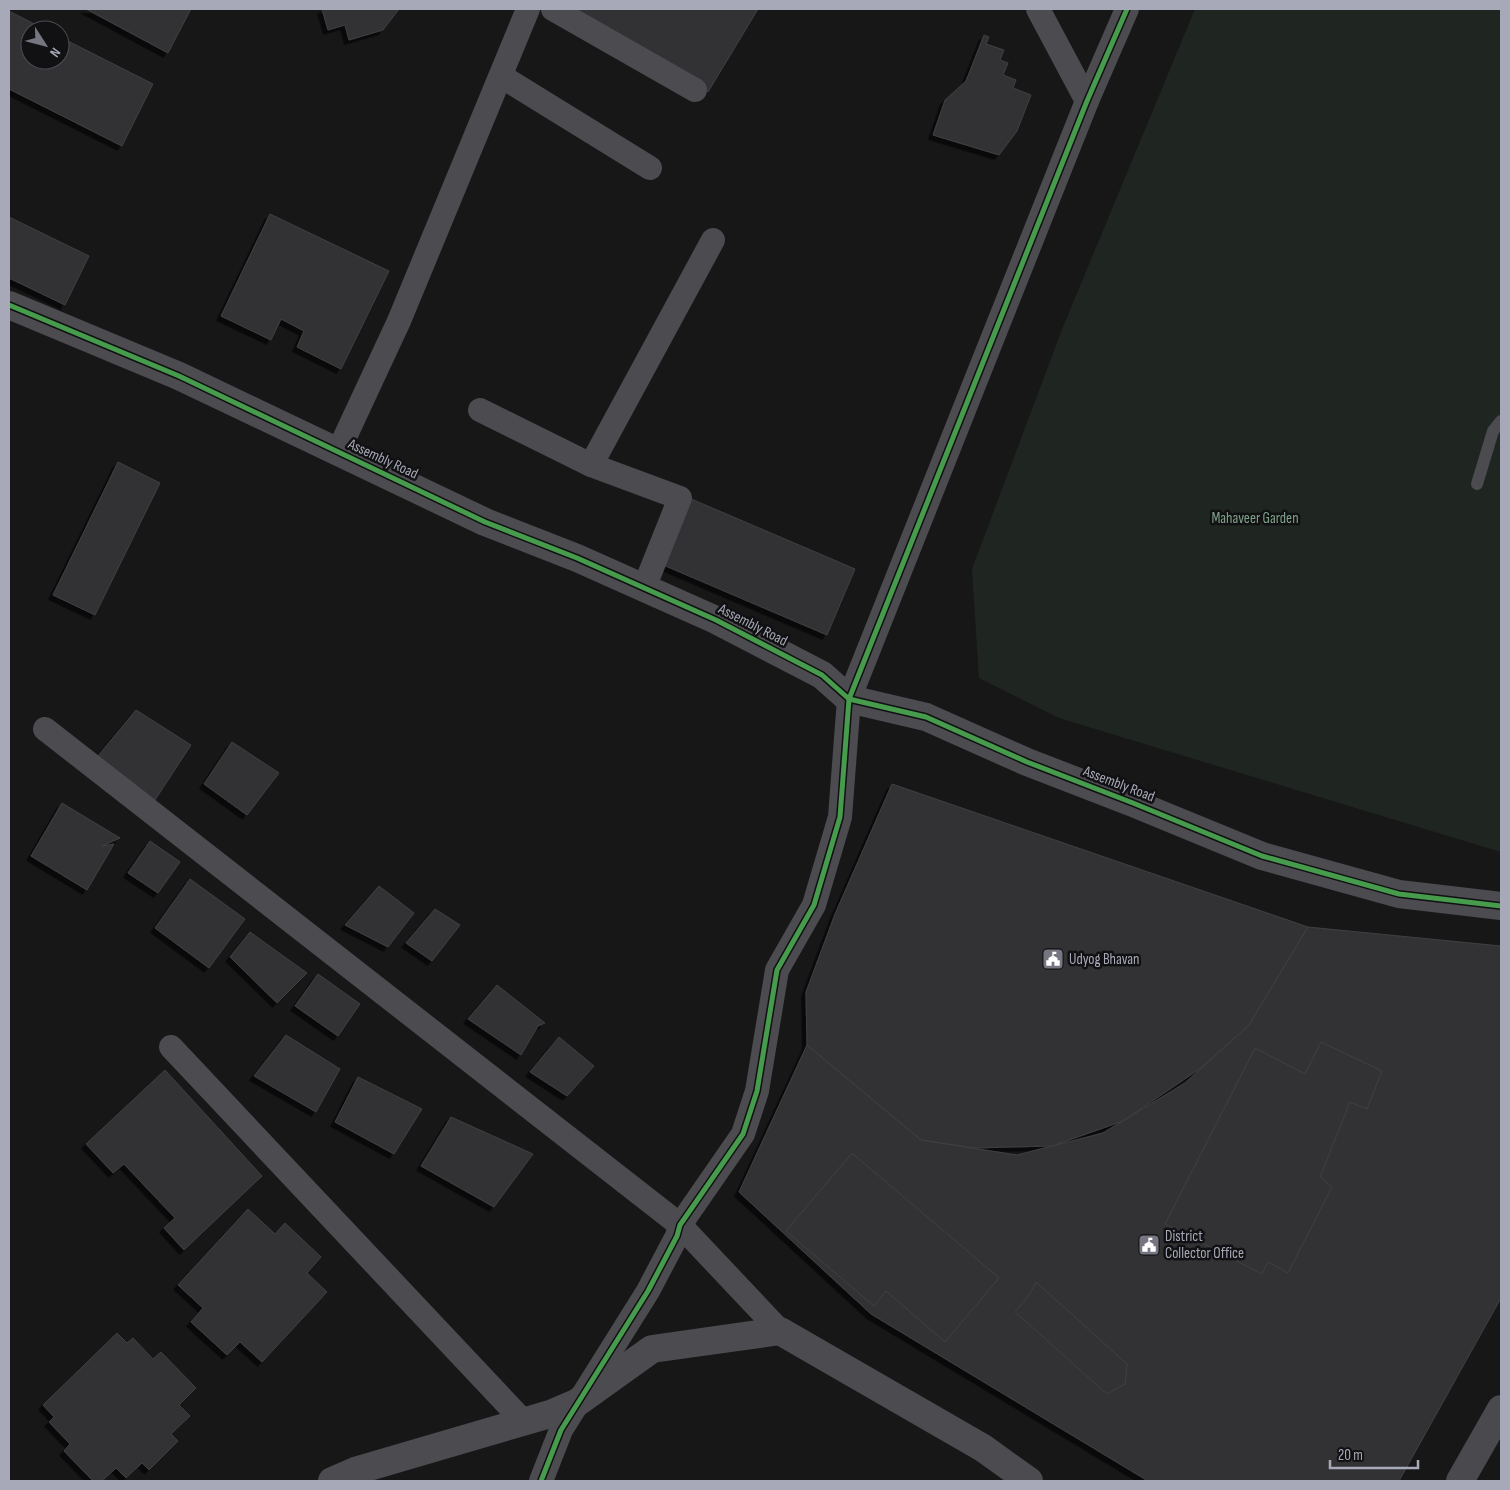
<svg xmlns="http://www.w3.org/2000/svg" width="1510" height="1490" font-family="'Sofia Sans Condensed',sans-serif">
<defs>
<filter id="shadow"><feDropShadow dx="-4.5" dy="4.5" stdDeviation="0" flood-color="#0009"/></filter>
</defs>
<rect width="100%" height="100%" fill="#171717"/>
<!-- green -->
<polygon fill="#1f2621" points="1195,9 1501,9 1501,852 1059,718 979,678 972,569 1063,327"/>
<!-- building -->
<g fill="#333335" stroke="#403f43" filter="url(#shadow)">
<polygon points="86,9 191,9 168,53"/>
<polygon points="322,9 399,9 383,30 349,40 345,25 328,30"/>
<polygon points="568,9 758,9 708,92"/>
<polygon points="9,11 46,30 30,30 30,60 60,60 60,37 153,84 122,146 9,89"/>
<polygon points="984,35 989,37 986,44 1004,50 1000,60 1008,63 1003,75 1016,80 1013,88 1031,95 1017,131 999,155 933,135 945,100 966,81"/>
<polygon points="270,214 389,271 341,369 297,347 304,331 281,319 271,340 221,316"/>
<polygon points="9,217 89,256 65,305 9,278"/>
<polygon points="118,462 160,483 95,615 53,595"/>
<polygon points="689,498 855,569 827,635 661,564"/>
<polygon points="136,710 191,745 155,800 98,756"/>
<polygon points="232,742 279,773 247,815 204,784"/>
<polygon points="892,784 1308,927 1249,1025 1201,1068 1123,1121 1052,1146 973,1148 921,1140 807,1045 806,992 835,914"/>
<polygon points="62,803 120,838 102,846 114,844 87,890 31,856"/>
<polygon points="150,841 180,862 158,893 128,873"/>
<polygon points="190,879 245,919 209,968 155,928"/>
<polygon points="379,886 414,913 388,947 345,925"/>
<polygon points="435,909 460,925 432,961 406,943"/>
<polygon points="1308,927 1501,946 1501,1298 1399,1481 1148,1481 871,1314 739,1192 807,1045 921,1140 1017,1155 1103,1133 1185,1083 1249,1025"/>
<polygon points="250,932 307,973 277,1003 230,957"/>
<polygon points="318,974 360,1004 338,1036 295,1006"/>
<polygon points="497,985 545,1023 538,1026 521,1055 468,1019"/>
<polygon points="286,1035 340,1069 316,1112 254,1076"/>
<polygon points="559,1037 594,1066 567,1096 530,1072"/>
<polygon points="1321,1042 1382,1071 1367,1109 1350,1102 1320,1177 1332,1187 1288,1273 1268,1262 1262,1274 1165,1224 1255,1048 1305,1074"/>
<polygon points="165,1070 262,1176 184,1250 164,1228 175,1218 124,1164 113,1173 86,1144"/>
<polygon points="358,1077 422,1109 394,1154 335,1122"/>
<polygon points="451,1117 533,1154 494,1207 421,1166"/>
<polygon points="852,1153 999,1278 945,1342 886,1291 874,1306 786,1231"/>
<polygon points="248,1209 275,1234 285,1223 321,1257 307,1273 327,1292 262,1362 240,1342 227,1355 191,1322 203,1308 178,1285"/>
<polygon points="1036,1282 1127,1364 1125,1384 1107,1394 1015,1312 1029,1295"/>
<polygon points="117,1333 127,1343 133,1338 153,1359 161,1352 196,1388 179,1405 190,1416 171,1434 178,1441 149,1470 142,1463 126,1478 116,1468 102,1481 93,1481 64,1451 70,1444 49,1422 54,1417 43,1405"/>
</g>
<g fill="none" stroke-linecap="round" stroke-linejoin="round">
<!-- service -->
<polyline stroke="#4b4b50" stroke-width="12" points="1477,484 1493,431 1501,421"/>
<!-- minor -->
<g stroke="#4b4b50" stroke-width="24">
<polyline points="553,9 695,90"/>
<polyline points="1038,9 1087,101"/>
<polyline points="501,76 650,168"/>
<polyline points="480,410 591,465 680,498 644,588"/>
<polyline points="338,452 399,321 528,9"/>
<polyline points="591,465 713,240"/>
<polyline points="45,729 680,1225 780,1331"/>
<polyline points="171,1047 525,1423"/>
<polyline points="541,1481 561,1430 648,1291 677,1236 680,1225 743,1134 757,1091 777,970 814,905 840,817 849,699 1087,101 1127,9"/>
</g>
<!-- tertiary -->
<g stroke="#4b4b50" stroke-width="28">
<polyline points="9,305 179,376 485,522 577,558 716,620 822,675 849,699 926,717 1027,762 1133,803 1262,856 1399,894 1501,906"/>
<polyline points="332,1481 355,1471 550,1414 578,1402 652,1349 780,1331 983,1448 1029,1481"/>
</g>
<!-- secondary -->
<polyline stroke="#4a4a4e" stroke-width="28" points="1460,1481 1501,1409"/>
<!-- cycleway casing -->
<g stroke="#111113" stroke-width="8">
<g id="cycleway">
<polyline points="9,305 179,376 485,522 577,558 716,620 822,675 849,699 926,717 1027,762 1133,803 1262,856 1399,894 1501,906"/>
<polyline points="541,1481 561,1430 648,1291 677,1236 680,1225 743,1134 757,1091 777,970 814,905 840,817 849,699 1087,101 1127,9"/>
</g>
</g>
<!-- cycleway -->
<use href="#cycleway" stroke="#469c4c" stroke-width="5"/>
</g>
<!-- icons -->
<defs>
<g id="civic-square" transform="scale(1.125)"><rect x="-9" y="-9" width="18" height="18" rx="4" fill="#757680" stroke="#111113"/><path d="M-.6-6.5H3V-4.5H.6V-3L4-1V1h2V6H-6V1h2V-1L-.6-3ZM-1.2 2.5V6h2.4V2.5Z" fill="#fff"/></g>
</defs>
<g fill-rule="evenodd">
<use href="#civic-square" x="1053" y="959"/>
<use href="#civic-square" x="1149" y="1245"/>
</g>
<g text-anchor="middle" dominant-baseline="central" stroke-width="5" stroke-linejoin="round" paint-order="stroke">
<!-- street labels -->
<g font-size="15" fill="#a8a9b8" stroke="#111113">
<text transform="translate(383 459) rotate(25)">Assembly Road</text>
<text transform="translate(753 625) rotate(27)">Assembly Road</text>
<text transform="translate(1119 784) rotate(21)">Assembly Road</text>
</g>
<!-- park labels -->
<g font-size="15" fill="#7fa28a" stroke="#111113">
<text x="1255" y="518">Mahaveer Garden</text>
</g>
<!-- poi labels -->
<g font-size="15" fill="#a8a9b8" stroke="#111113" text-anchor="start">
<text x="1069" y="959">Udyog Bhavan</text>
<text x="1165" y="1236">District<tspan x="1165" dy="17">Collector Office</tspan></text>
</g>
</g>
<!-- border -->
<rect width="1510" height="1490" fill="none" stroke="#a8a9b8" stroke-width="20"/>
<!-- north arrow -->
<g transform="translate(45 45) rotate(126)"><circle r="24" fill="#111113" stroke="#4d4e55"/>
<path d="M0-4L9 19L0 12L-9 19Z" fill="#757680"/>
<text y="-8" font-size="14" font-weight="bold" text-anchor="middle" fill="#a8a9b8">N</text>
</g>
<!-- scale -->
<path d="M1330 1460v8h88v-8" fill="none" stroke="#a8a9b8" stroke-width="2.5"/>
<text x="1338" y="1460" font-size="15" fill="#a8a9b8" stroke="#111113" stroke-width="4" paint-order="stroke">20 m</text>
</svg>
